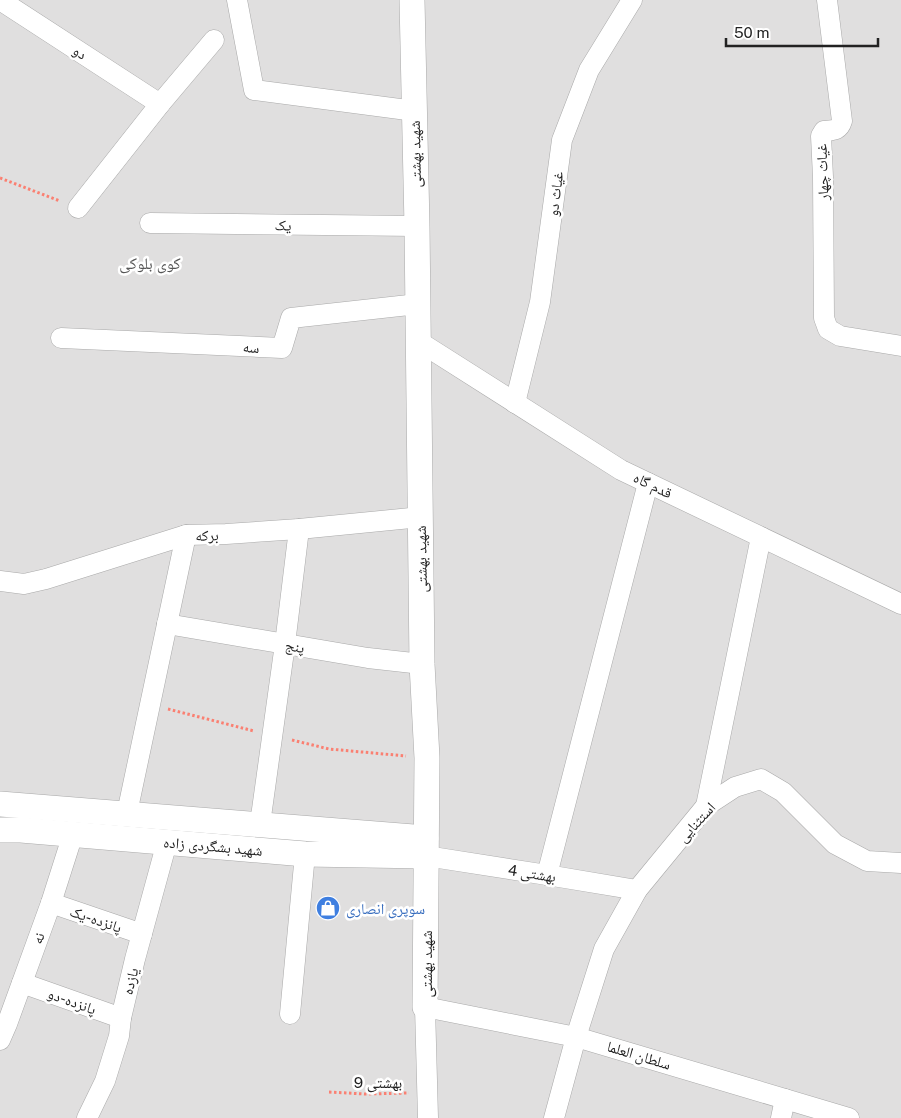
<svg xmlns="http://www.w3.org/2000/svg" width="901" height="1118" font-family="'Public Sans','Noto Naskh Arabic',sans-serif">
<rect width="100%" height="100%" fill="#f2efe9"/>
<!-- residential -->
<rect fill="#e0dfdf" x="0" y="0" width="901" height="1118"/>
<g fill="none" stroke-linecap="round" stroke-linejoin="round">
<!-- minor casing -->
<g stroke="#a9a9a9" stroke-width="21">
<g id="minor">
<polyline points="0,0 160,104"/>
<polyline points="237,0 254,90 415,111"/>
<path d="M827 0 842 121C839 131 833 130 824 131L821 136 823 177 824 318 828 329 840 336 901 346"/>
<polyline points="78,208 160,104 214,40"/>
<polyline points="150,223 417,226"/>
<polyline points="61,338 282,348 291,318 418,304"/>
<polyline points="418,341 621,470 901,604"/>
<polyline points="515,403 540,302 562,140 589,70 632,0"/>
<polyline points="0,581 24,584 46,579 186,535 226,534 299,529 421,517"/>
<polyline points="167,624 368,658 422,664"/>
<polyline points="706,806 761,537"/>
<polyline points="127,813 186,535"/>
<polyline points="260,824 285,644 299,529"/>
<polyline points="426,856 547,875 637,890"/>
<polyline points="547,875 648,483"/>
<polyline points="51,903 142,934"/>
<polyline points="22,983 121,1018"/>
<polyline points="290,1014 305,854"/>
<polyline points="0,1040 7,1024 51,903 73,834"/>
<polyline points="87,1118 105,1081 119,1036 121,1018 135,959 167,842"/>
<polyline points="428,1118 425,1007 576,1037 849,1118"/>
<polyline points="554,1118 576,1037 604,949 637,890 706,806 735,787 761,779 783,792 835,844 867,861 901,863"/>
<polyline points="781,1118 785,1099"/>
</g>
</g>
<!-- tertiary casing -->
<g stroke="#a9a9a9" stroke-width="26">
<g id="tertiary">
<polyline points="412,0 417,226 422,664 427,758 425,1007"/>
<polyline points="0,804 426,838"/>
<polyline points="0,830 21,830 305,854 426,856"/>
</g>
</g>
<!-- path -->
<g stroke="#fa8072" stroke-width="3" stroke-dasharray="2.5 2.5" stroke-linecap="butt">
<polyline points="0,178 60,201"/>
<polyline points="168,709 254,731"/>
<polyline points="292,740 329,749 406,756"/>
<polyline points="329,1092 365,1094 409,1093"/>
</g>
<!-- minor -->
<use href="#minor" stroke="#fff" stroke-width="20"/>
<!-- tertiary -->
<use href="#tertiary" stroke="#fff" stroke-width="25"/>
</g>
<!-- icons -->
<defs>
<g id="shop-disc" transform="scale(1.25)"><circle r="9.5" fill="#3f7fe0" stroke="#fff"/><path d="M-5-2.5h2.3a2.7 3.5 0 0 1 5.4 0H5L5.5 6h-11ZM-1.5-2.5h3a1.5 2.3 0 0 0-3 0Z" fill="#fff"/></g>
</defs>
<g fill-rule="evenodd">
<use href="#shop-disc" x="328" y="908"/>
</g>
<g text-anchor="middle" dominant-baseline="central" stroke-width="5" stroke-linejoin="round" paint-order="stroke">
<!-- street labels -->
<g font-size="15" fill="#222" stroke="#fff">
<text transform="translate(80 52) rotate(33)">دو</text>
<text transform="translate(415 154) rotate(-91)">شهید بهشتی</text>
<text transform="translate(822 172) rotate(-92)">غیاث چهار</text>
<text transform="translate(555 194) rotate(-83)">غیاث دو</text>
<text transform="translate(283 225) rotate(1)">یک</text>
<text transform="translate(251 347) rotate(3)">سه</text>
<text transform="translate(653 485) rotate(26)">قدم گاه</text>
<text transform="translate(207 535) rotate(-2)">برکه</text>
<text transform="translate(421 559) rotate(-91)">شهید بهشتی</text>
<text transform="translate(295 646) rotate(10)">پنج</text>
<text transform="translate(696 822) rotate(-47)">استثنایی</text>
<text transform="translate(213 846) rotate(5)">شهید بشگردی زاده</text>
<text transform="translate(532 873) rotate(9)">بهشتی 4</text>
<text transform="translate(96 919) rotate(19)">پانزده-یک</text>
<text transform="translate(38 938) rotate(-70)">نه</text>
<text transform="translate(426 964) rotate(-90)">شهید بهشتی</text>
<text transform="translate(130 981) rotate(-76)">یازده</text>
<text transform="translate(72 1001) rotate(20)">پانزده-دو</text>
<text transform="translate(639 1055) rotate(17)">سلطان العلما</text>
<text x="378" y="1082">بهشتی 9</text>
</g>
<!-- shop labels -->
<g font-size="15" fill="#366cbe" stroke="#fff" text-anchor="start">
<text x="346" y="908">سوپری انصاری</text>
</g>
<!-- neighbourhood labels -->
<g font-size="16" fill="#555" stroke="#fff">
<text x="150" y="263">کوی بلوکی</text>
</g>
</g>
<!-- scale -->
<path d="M726 38v8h152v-8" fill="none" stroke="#222222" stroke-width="2.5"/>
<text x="734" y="38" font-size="15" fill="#222222" stroke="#ffffff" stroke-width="4" paint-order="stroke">50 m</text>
</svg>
